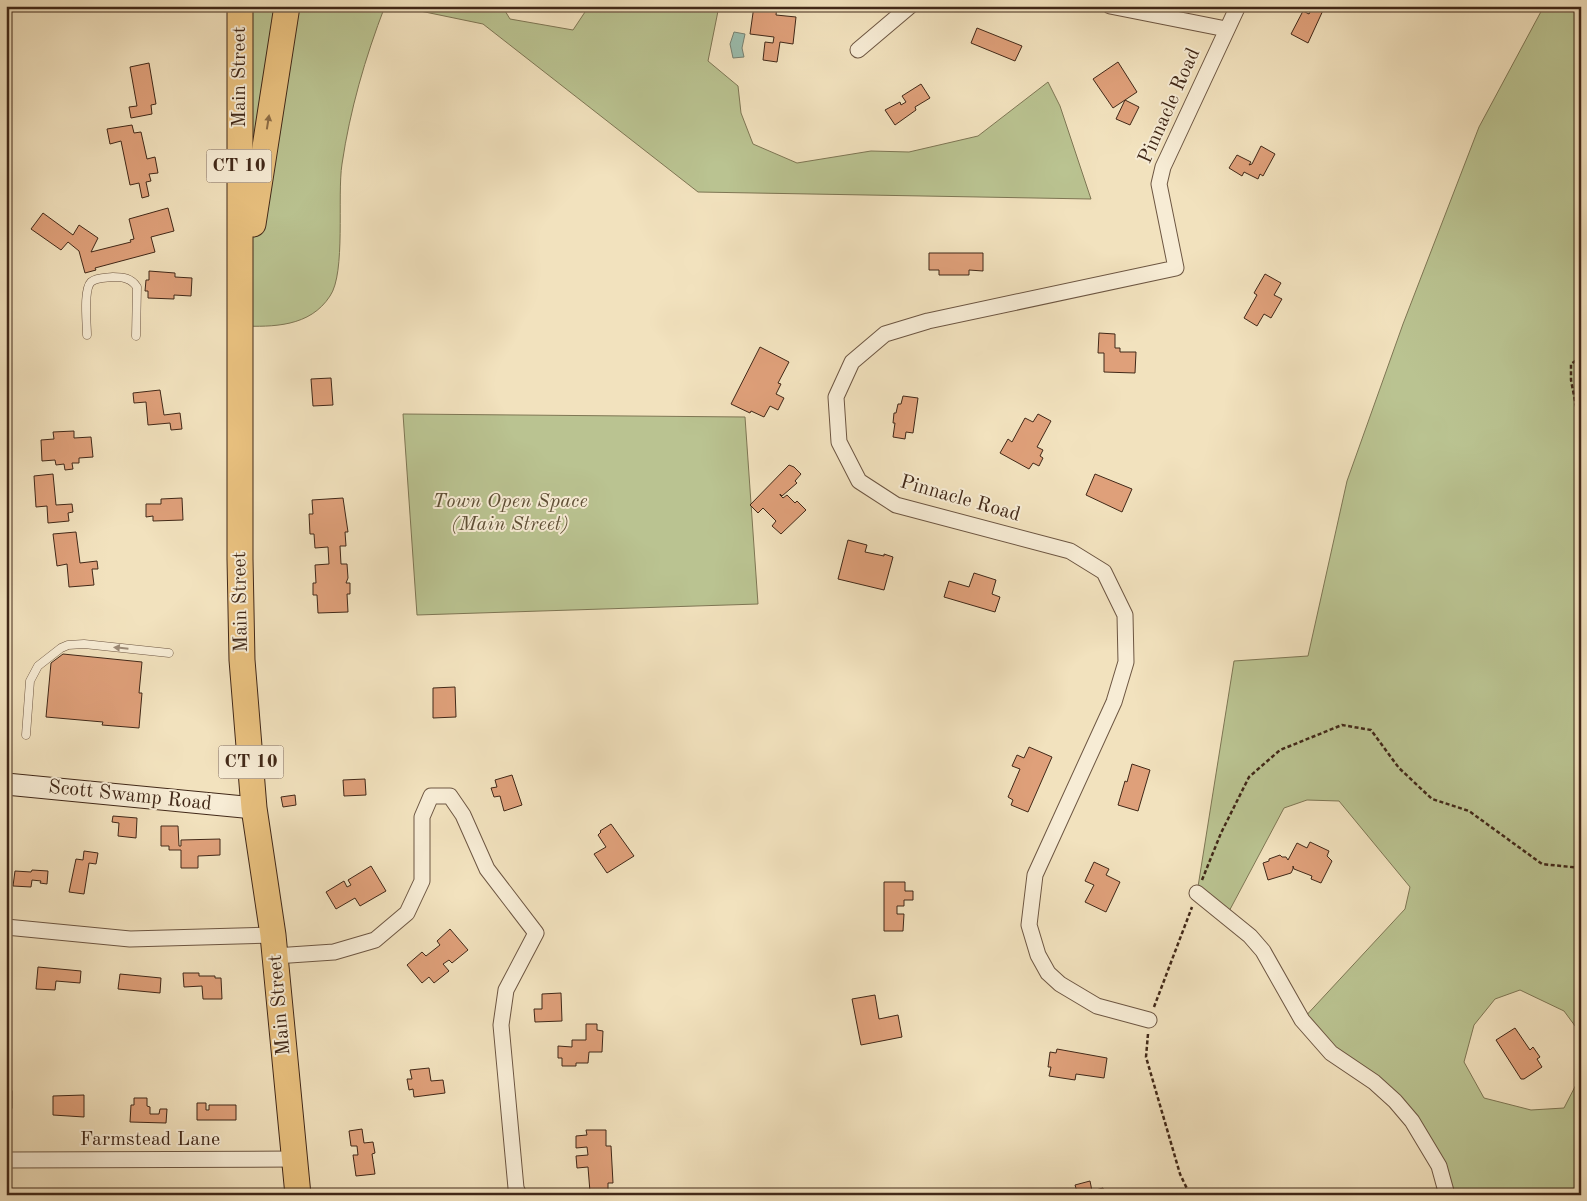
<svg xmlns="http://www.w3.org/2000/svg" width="1587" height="1201" font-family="'Old Standard TT',serif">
<rect width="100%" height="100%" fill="#f2e2be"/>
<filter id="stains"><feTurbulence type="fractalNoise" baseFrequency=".004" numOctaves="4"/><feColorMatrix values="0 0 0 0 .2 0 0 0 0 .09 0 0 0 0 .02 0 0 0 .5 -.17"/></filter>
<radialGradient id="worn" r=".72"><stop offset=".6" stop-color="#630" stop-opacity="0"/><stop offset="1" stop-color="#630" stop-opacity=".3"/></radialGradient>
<!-- green -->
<g fill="#bac391" stroke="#7e7654">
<path d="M240 6H385C365 58 350 110 342 164 337 196 346 273 330 296 310 327 273 327 241 326Z"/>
<polygon points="396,6 502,6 510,19 573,30 589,6 719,6 708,61 738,86 741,113 753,144 797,163 871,151 909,152 978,136 1048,82 1060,106 1091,199 698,192 483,24"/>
<polygon points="1544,6 1581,6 1581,1034 1564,1011 1520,990 1495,999 1474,1025 1464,1062 1484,1098 1531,1110 1564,1108 1581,1075 1581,1195 1447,1195 1412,1121 1302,1020 1405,909 1410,887 1339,801 1307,800 1284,808 1226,917 1197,893 1234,661 1308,656 1347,481 1403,324 1479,127"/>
<polygon points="403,414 745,417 758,604 417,615"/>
</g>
<!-- water -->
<polygon fill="#9bbeaf" stroke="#778273" points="734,32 745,34 742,48 744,57 733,58 730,44"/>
<!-- building -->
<g fill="#dfa07a" stroke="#412818">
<polygon points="754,6 777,6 776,15 796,17 793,44 780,42 777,62 763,60 765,42 773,43 774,37 750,34"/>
<polygon points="1309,6 1325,6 1308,43 1291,34 1303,11 1309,14 1312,8"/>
<polygon points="977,28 1022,46 1015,61 971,43"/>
<polygon points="1118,62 1137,92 1125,100 1139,107 1130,125 1116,119 1125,100 1113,108 1093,79"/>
<polygon points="149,63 156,104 151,105 152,114 131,118 129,107 137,106 130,67"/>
<polygon points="921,84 930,98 915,107 916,110 895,125 885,110 900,102 901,105 906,102 902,96"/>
<polygon points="132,125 134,133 141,132 147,159 155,157 158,173 149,174 151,181 146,182 149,196 142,198 139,183 130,185 121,141 110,144 107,129"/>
<polygon points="1261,146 1275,154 1263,176 1260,174 1258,179 1244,172 1242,176 1229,168 1237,155 1251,162 1249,165 1252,164"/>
<polygon points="168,208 174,231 151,237 155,252 95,268 96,270 85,273 79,251 68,242 61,250 31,229 43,213 73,235 79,225 98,238 91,252 131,242 130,240 134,239 129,219"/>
<polygon points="929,253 983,253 983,271 969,270 969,275 939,275 939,270 929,270"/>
<polygon points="149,271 175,273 175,277 192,278 191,296 174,295 174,299 148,298 148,291 145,291 146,280 149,280"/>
<polygon points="1265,274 1281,283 1274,295 1282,299 1271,318 1264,314 1257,326 1244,318 1257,295 1254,293"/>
<polygon points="1099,333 1115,334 1115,348 1120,348 1120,352 1136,352 1135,373 1104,372 1104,353 1098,353"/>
<polygon points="760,347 789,362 778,383 781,384 776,394 784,398 778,410 770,406 764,417 751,411 750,413 731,404"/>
<polygon points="331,378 333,405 313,406 311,379"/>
<polygon points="160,390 164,415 180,413 182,429 171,430 170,423 148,425 146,402 134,403 133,393"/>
<polygon points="903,396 918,398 913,433 906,432 905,439 893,437 895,423 893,423 894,413 896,413 898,404 901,404"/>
<polygon points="1038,414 1051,421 1037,447 1043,450 1040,456 1043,458 1039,466 1033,463 1029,469 1000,453 1008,439 1012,442 1025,418 1033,422"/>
<polygon points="74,431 74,438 91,437 93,457 79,458 79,463 72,463 73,469 65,470 64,464 56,465 55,460 42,461 41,440 54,439 53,432"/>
<polygon points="789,465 794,467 801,474 795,481 797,483 782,496 780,494 780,495 783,498 787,495 795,503 797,501 806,510 781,534 772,526 776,521 763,508 758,513 750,505"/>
<polygon points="53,474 56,505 72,504 73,512 68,513 69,521 48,523 47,506 36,507 34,476"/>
<polygon points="1095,474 1132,489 1122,512 1086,495"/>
<polygon points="182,498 183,520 153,521 153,516 146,517 146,504 161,504 161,499"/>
<polygon points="343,498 348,532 345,532 346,546 340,546 341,564 347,564 348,578 346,583 350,583 350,594 347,594 348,612 318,613 317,595 313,595 313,583 316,583 315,565 329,564 328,547 315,548 314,534 310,534 309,514 313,514 312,500"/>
<polygon points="76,532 80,563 97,561 98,569 92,569 94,585 69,587 67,564 57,566 53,534"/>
<polygon points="848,540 867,545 865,552 884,556 884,554 893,557 884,590 838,579"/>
<polygon points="974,573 996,580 992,594 1000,597 995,612 944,597 949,581 969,587"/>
<polygon points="63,654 142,662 139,693 142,693 139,728 102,725 103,722 46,717 51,663"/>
<polygon points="455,687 456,717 433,718 433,688"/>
<polygon points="1029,747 1052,757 1028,812 1011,805 1013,800 1008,797 1020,769 1012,766 1017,755 1024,758"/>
<polygon points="1132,764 1150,770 1138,811 1118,805 1125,781 1127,782"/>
<polygon points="512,775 522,805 504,811 500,796 494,797 491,788 497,787 495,780"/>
<polygon points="365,779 366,795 344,796 343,780"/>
<polygon points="295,795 296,805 283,807 281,797"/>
<polygon points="113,816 137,818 136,838 118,836 119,823 112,822"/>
<polygon points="611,824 634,856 607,873 594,854 606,847 598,835 601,832 600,831"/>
<polygon points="161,826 178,826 179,846 181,846 181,840 220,839 220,855 198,856 198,868 181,868 181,850 169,850 169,846 161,846"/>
<polygon points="1310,842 1329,851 1327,856 1332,861 1321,883 1311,879 1312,876 1294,869 1293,866 1293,869 1291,873 1268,880 1263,863 1269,861 1269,859 1280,855 1282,857 1286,857 1288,860 1297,843 1307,848"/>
<polygon points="84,851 98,853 96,864 89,863 84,894 69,892 76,859 83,860"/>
<polygon points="1094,862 1109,869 1106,875 1120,882 1106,912 1085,902 1094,885 1085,881"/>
<polygon points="371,866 386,891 360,906 355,898 336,909 326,892 344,881 347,887 351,885 348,880"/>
<polygon points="32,870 48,871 47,884 40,883 41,881 32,880 31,887 13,886 15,871 31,872"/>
<polygon points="884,882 905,882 905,891 913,891 913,900 904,900 904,906 897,906 897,914 904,914 903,931 884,931"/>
<polygon points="450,929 468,950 452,963 449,960 443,964 449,971 434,983 429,977 422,983 407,965 422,952 426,956 440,945 437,941"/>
<polygon points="38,967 81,971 80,983 56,981 55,990 36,989"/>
<polygon points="183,973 199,973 199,976 215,976 215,978 221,978 222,999 203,999 202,986 184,987"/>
<polygon points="120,974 161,978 160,993 118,989"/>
<polygon points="561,993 562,1021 535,1022 534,1009 542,1009 542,994"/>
<polygon points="875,995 879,1019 898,1015 902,1037 861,1045 852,999"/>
<polygon points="586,1024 597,1024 597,1030 603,1031 602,1052 589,1052 588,1063 576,1063 576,1066 562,1066 562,1058 558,1058 558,1046 572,1047 572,1040 586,1040"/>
<polygon points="1515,1028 1530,1050 1533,1047 1540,1057 1537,1059 1542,1067 1524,1079 1521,1079 1496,1040"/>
<polygon points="1057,1049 1107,1058 1104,1078 1076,1074 1075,1080 1049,1076 1051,1067 1048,1067 1050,1052 1056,1053"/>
<polygon points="429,1068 431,1081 443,1080 445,1093 414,1097 413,1089 409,1090 407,1079 412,1079 410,1070"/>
<rect x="6" y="1091" width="6" height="17"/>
<polygon points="84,1095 84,1117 53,1115 53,1096"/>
<polygon points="134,1098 147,1098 147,1106 150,1107 150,1114 159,1114 160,1109 167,1109 166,1123 130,1122 131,1105 134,1105"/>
<polygon points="197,1103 206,1103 206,1110 209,1110 209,1105 236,1105 236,1120 197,1120"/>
<polygon points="362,1129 364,1143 373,1142 375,1153 372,1154 375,1174 356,1176 353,1155 358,1155 357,1146 351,1146 349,1131"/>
<polygon points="586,1130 606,1130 606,1146 611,1146 613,1183 608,1183 608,1191 590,1192 588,1167 577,1168 576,1156 588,1155 587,1147 576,1148 576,1136 587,1135"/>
<polygon points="1090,1181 1092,1191 1103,1188 1105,1195 1078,1195 1075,1185"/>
<polygon points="451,1190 451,1195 424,1195 424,1193"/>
<polygon points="967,1191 989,1192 989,1195 967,1195"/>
</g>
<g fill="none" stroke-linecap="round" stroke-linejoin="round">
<!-- service casing -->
<g stroke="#6d5642" stroke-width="9">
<g id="service">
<path d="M87 335C87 324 83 290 91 282 97 277 106 278 113 277 123 277 131 278 137 287L136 336"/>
<polyline points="26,735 30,681 38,666 61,648 68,645 84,644 169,653"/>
</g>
</g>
<!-- minor casing -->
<g stroke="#6d5642" stroke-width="17">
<g id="minor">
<polyline points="1110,6 1226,29"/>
<polyline points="858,50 910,6"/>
<polyline points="1197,893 1250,936 1263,951 1302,1020 1331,1053 1374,1082 1395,1101 1412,1121 1439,1166 1447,1195"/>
<polyline points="6,927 130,939 273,935"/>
<polyline points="275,956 334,952 375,940 407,913 422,881 422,817 431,796 450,796 463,815 487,869 536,933 506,990 501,1025 516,1188 519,1195"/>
<polyline points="1149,1020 1097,1006 1060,984 1048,973 1038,955 1029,925 1035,875 1114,702 1126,662 1125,615 1104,572 1070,551 896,505 859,481 839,442 836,397 852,362 885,334 928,321 1176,268 1159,184 1163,167 1238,6"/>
<polyline points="6,1160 295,1159"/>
</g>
</g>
<!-- secondary casing -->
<g stroke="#412818" stroke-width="23">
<polyline id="secondary" points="6,784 254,808"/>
</g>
<!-- trunk casing -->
<g stroke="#412818" stroke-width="27">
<g id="trunk">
<polyline points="240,6 240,559 242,660 254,808 273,935 298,1195"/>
<polyline points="253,224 287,6"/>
</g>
</g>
<!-- path -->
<g stroke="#412818" stroke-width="2.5" stroke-dasharray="4 2.5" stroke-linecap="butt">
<polyline points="1581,357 1571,364 1571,380 1581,432"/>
<polyline points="1202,880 1221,833 1249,777 1280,750 1342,725 1371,730 1399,768 1432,799 1469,811 1542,864 1581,868"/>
<polyline points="1154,1007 1192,907"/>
<polyline points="1148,1034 1146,1057 1180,1174 1190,1195"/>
</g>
<!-- service -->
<use href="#service" stroke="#f7ecd5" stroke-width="8"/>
<!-- minor -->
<use href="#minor" stroke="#f7ecd5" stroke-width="15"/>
<!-- secondary -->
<use href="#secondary" stroke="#f7ecd5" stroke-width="21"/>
<!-- trunk -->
<use href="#trunk" stroke="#e9c17f" stroke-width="25"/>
</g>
<!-- one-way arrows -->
<defs><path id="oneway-solid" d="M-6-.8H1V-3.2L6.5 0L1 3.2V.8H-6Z" transform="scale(1.25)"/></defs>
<use fill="#8d6d46" href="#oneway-solid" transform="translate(268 122) rotate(-81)"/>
<use fill="#9c8a76" href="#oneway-solid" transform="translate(121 648) rotate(-174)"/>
<g text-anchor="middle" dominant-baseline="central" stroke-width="4" stroke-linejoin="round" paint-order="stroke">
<!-- shield labels -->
<g fill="#f7ecd5" stroke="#786351" stroke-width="1">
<rect x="206.5" y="149.5" width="65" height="33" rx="4"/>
<rect x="218.5" y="745.5" width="65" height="33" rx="4"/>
</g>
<g font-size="19" font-weight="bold" fill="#412818">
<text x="239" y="166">CT 10</text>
<text x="251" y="762">CT 10</text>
</g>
<!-- street labels -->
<g font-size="20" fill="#412818" stroke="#f7ecd5">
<text transform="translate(240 77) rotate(-90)">Main Street</text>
<text transform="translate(1170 106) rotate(-66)">Pinnacle Road</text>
<text transform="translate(960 499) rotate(16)">Pinnacle Road</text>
<text transform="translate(241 602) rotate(-91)">Main Street</text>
<text transform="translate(130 796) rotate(6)">Scott Swamp Road</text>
<text transform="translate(280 1005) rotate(-95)">Main Street</text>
<text x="150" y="1140">Farmstead Lane</text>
</g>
<!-- park labels -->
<g font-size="20" font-style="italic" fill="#5f4f36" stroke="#f7ecd5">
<text x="510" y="502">Town Open Space<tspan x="510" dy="23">(Main Street)</tspan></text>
</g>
</g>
<!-- margin -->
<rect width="1587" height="1201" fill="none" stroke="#f2e2be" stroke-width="25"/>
<rect x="8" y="8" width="1572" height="1186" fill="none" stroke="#412818" stroke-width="2.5"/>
<rect x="12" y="12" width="1562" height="1176" fill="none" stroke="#412818"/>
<rect width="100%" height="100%" filter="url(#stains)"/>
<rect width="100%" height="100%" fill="url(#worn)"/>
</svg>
